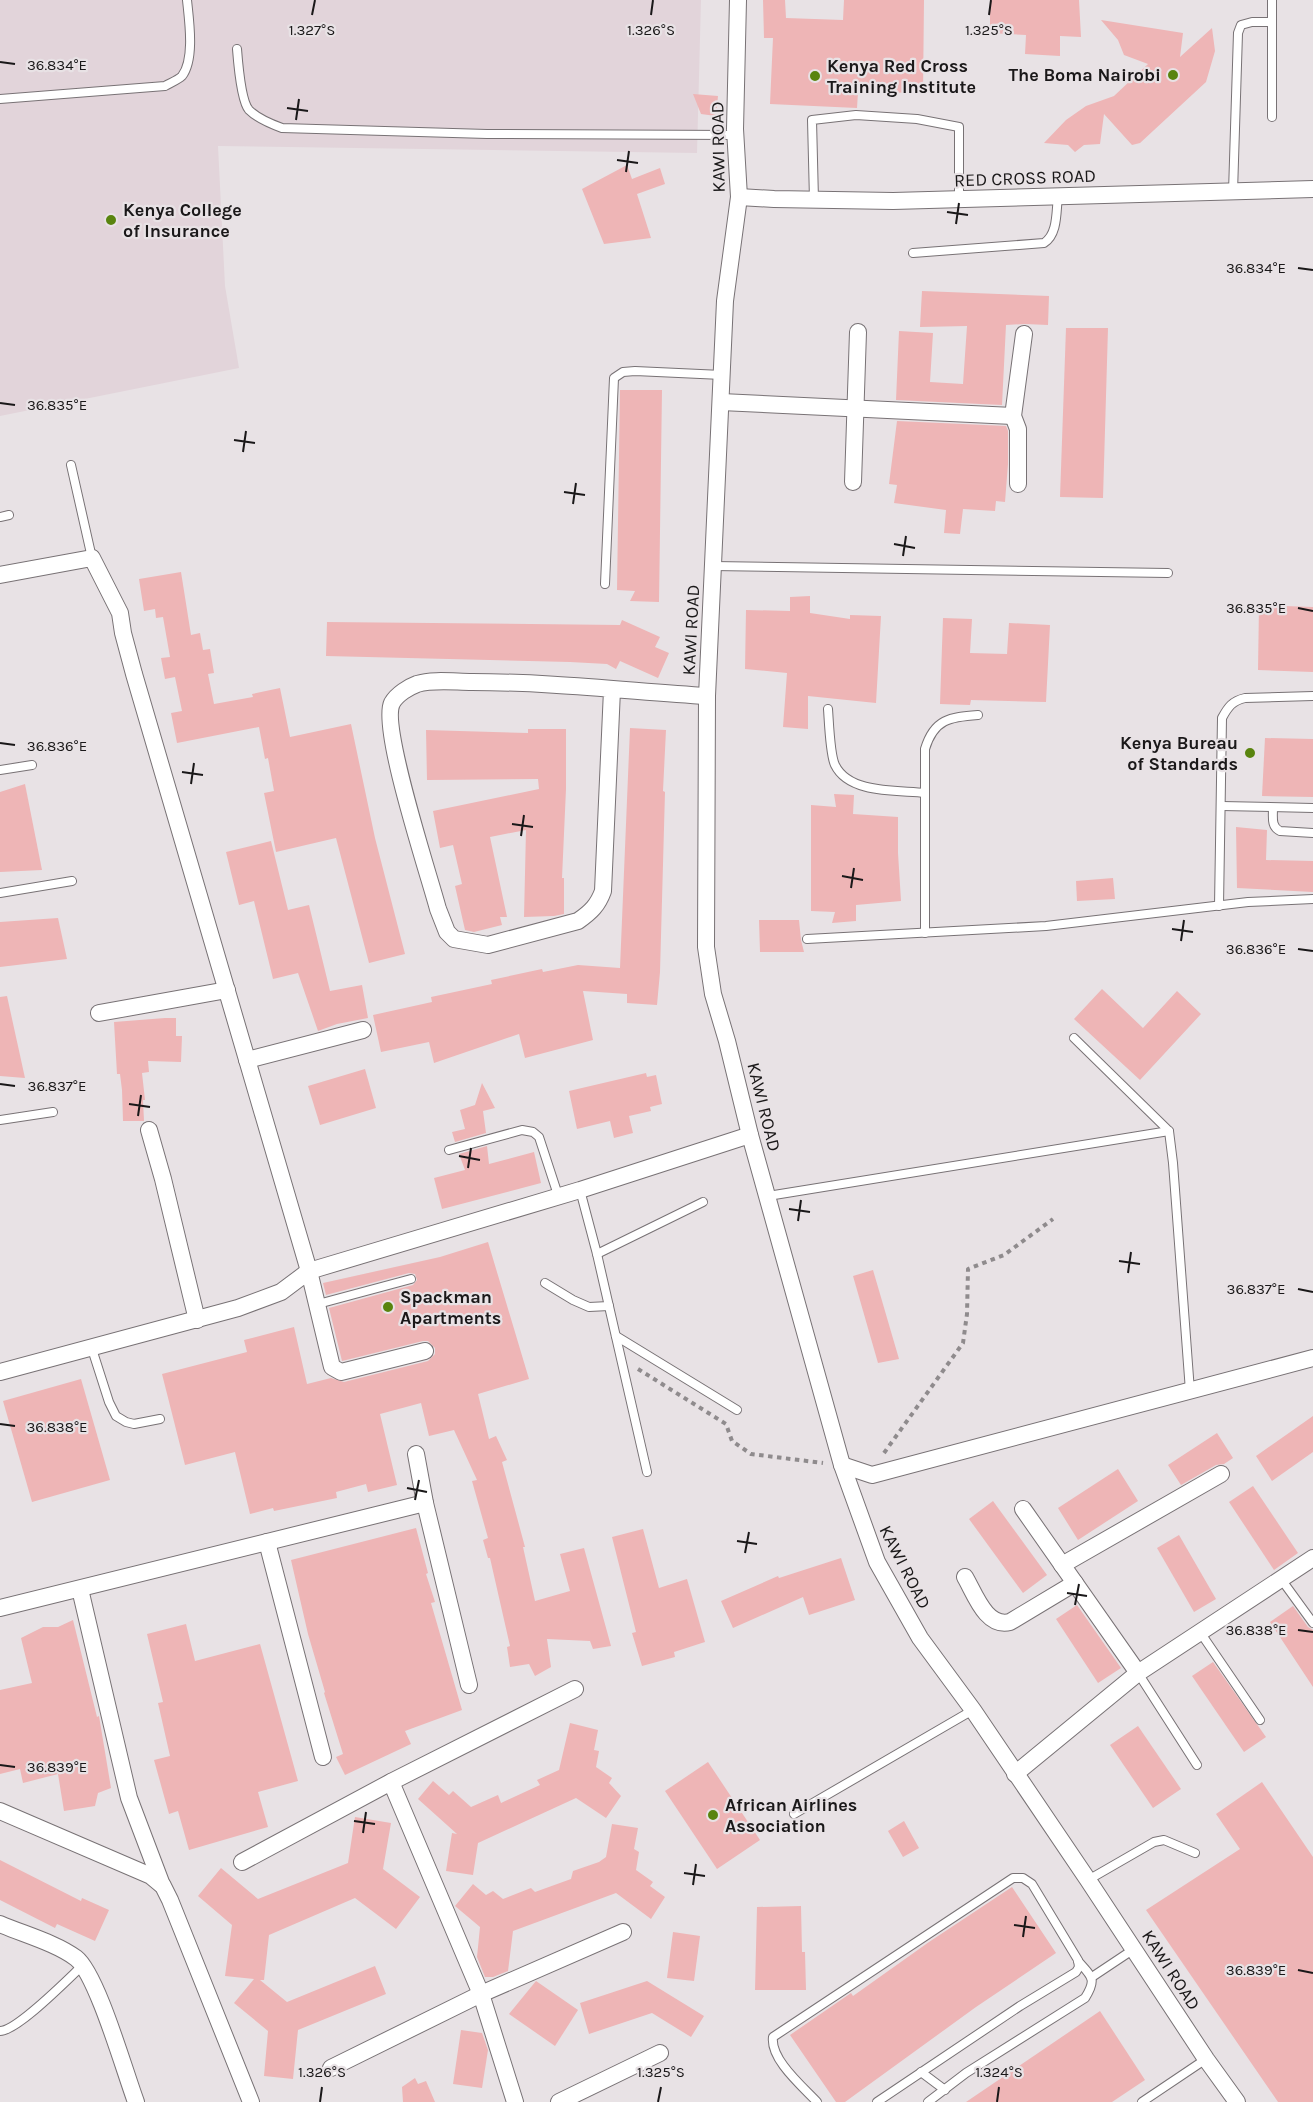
<svg xmlns="http://www.w3.org/2000/svg" width="1313" height="2102" font-family="Karla,sans-serif">
<rect width="100%" height="100%" fill="#e8e2e5"/>
<!-- built -->
<polygon fill="#e2d4da" points="0,0 701,0 697,153 218,146 225,286 239,368 0,416"/>
<!-- building -->
<g fill="#eeb5b6">
<polygon points="763,0 785,0 786,18 843,20 844,0 924,0 923,93 858,92 857,108 770,104 773,38 764,38"/>
<polygon points="990,0 1079,0 1081,37 1060,36 1060,56 1025,54 1026,35 990,33"/>
<polygon points="1101,20 1183,33 1180,57 1212,28 1215,51 1206,82 1140,143 1132,145 1104,114 1100,144 1084,145 1075,152 1068,145 1044,143 1066,120 1086,106 1114,96 1148,64 1124,55 1118,40"/>
<polygon points="693,94 718,96 716,116 701,114"/>
<polygon points="627,165 632,179 660,168 665,184 637,194 651,238 604,244 582,189"/>
<polygon points="922,291 1049,296 1048,325 1025,324 1006,325 1002,405 896,400 899,331 933,333 930,382 963,384 967,326 920,327"/>
<polygon points="1066,328 1108,328 1103,498 1060,497"/>
<polygon points="620,390 662,390 659,602 630,601 635,591 617,590"/>
<polygon points="897,421 1006,426 1008,431 1008,464 1005,502 996,501 995,511 963,509 960,534 944,533 946,510 894,503 897,485 889,484"/>
<polygon points="181,572 191,635 200,633 203,650 210,649 214,673 208,674 214,704 253,697 252,694 280,688 290,737 351,724 375,838 405,954 369,963 336,838 276,852 264,793 274,791 268,758 265,759 259,727 177,743 171,713 182,711 175,677 165,679 161,658 170,657 163,617 156,618 155,609 144,611 139,579"/>
<polygon points="810,596 810,613 850,619 850,615 881,616 876,703 808,696 808,729 783,727 787,673 745,669 746,610 790,611 790,597"/>
<polygon points="1259,605 1313,607 1313,672 1258,670"/>
<polygon points="943,618 972,619 970,653 1007,654 1009,623 1050,625 1046,702 971,700 970,705 940,704"/>
<polygon points="622,620 660,637 655,647 669,653 658,678 620,661 616,669 607,664 570,662 326,656 327,622 620,625"/>
<polygon points="630,728 666,730 663,791 665,792 660,972 657,1005 627,1003 627,994 583,991 593,1040 525,1058 519,1034 434,1063 429,1042 381,1052 373,1015 432,1002 431,997 492,984 491,980 542,969 543,972 578,965 620,968"/>
<polygon points="528,729 566,729 566,789 562,878 564,878 564,914 554,916 524,917 526,830 490,837 507,917 500,917 502,925 474,932 465,930 455,886 462,884 453,845 440,848 433,811 539,789 538,779 427,780 426,730 528,733"/>
<polygon points="1265,738 1313,739 1313,797 1262,796"/>
<polygon points="25,784 42,870 0,872 0,792"/>
<polygon points="834,794 854,795 853,814 898,817 898,853 901,901 856,905 856,921 832,923 835,912 811,911 811,805 836,807"/>
<polygon points="1236,827 1267,830 1266,860 1313,861 1313,892 1237,888"/>
<polygon points="271,841 288,910 309,905 330,991 362,985 368,1018 337,1024 318,1031 298,973 273,979 254,901 239,905 226,852"/>
<polygon points="1113,878 1115,899 1077,901 1076,881"/>
<polygon points="58,918 67,959 0,967 0,922"/>
<polygon points="759,920 799,920 801,940 804,952 760,952"/>
<polygon points="1102,989 1143,1028 1177,991 1201,1014 1140,1080 1074,1019"/>
<polygon points="7,996 25,1078 0,1076 0,997"/>
<polygon points="165,1018 176,1018 176,1036 182,1036 181,1062 148,1061 149,1072 142,1073 145,1100 143,1100 144,1121 123,1121 122,1090 120,1074 117,1074 114,1022"/>
<polygon points="365,1069 376,1108 320,1125 308,1086"/>
<polygon points="646,1073 647,1077 656,1075 662,1104 650,1107 651,1111 629,1116 633,1133 614,1138 610,1121 577,1129 569,1091"/>
<polygon points="482,1083 495,1108 483,1111 486,1133 455,1142 452,1132 465,1129 460,1110 475,1105"/>
<polygon points="487,1146 489,1164 534,1152 541,1183 442,1209 434,1178 465,1170 459,1154"/>
<polygon points="488,1242 529,1379 478,1394 489,1439 496,1436 507,1460 502,1462 525,1547 523,1547 535,1601 570,1591 560,1554 584,1548 611,1646 593,1649 590,1641 547,1639 551,1667 535,1676 529,1664 510,1667 507,1647 510,1646 490,1558 488,1558 483,1540 488,1538 472,1481 477,1480 454,1430 429,1436 421,1403 380,1414 397,1485 368,1492 366,1484 336,1492 337,1498 274,1511 273,1508 250,1514 235,1452 185,1465 162,1374 247,1352 244,1340 294,1327 307,1384 331,1378 344,1382 428,1361 435,1354 435,1348 428,1341 423,1341 342,1361 329,1308 413,1285 417,1280 415,1274 409,1273 326,1295 323,1283 440,1257"/>
<polygon points="873,1270 899,1359 878,1363 853,1276"/>
<polygon points="81,1379 110,1480 32,1502 3,1401"/>
<polygon points="1313,1416 1313,1452 1272,1481 1256,1456"/>
<polygon points="1217,1433 1233,1458 1224,1464 1216,1465 1181,1485 1168,1465"/>
<polygon points="1118,1469 1138,1501 1078,1540 1058,1508"/>
<polygon points="1253,1486 1298,1553 1274,1570 1229,1502"/>
<polygon points="993,1501 1047,1575 1023,1593 969,1519"/>
<polygon points="416,1528 428,1573 426,1574 435,1602 431,1603 462,1710 405,1731 411,1744 345,1775 336,1757 343,1754 324,1693 325,1692 308,1634 291,1560"/>
<polygon points="643,1529 659,1588 687,1579 705,1642 674,1652 675,1657 642,1666 632,1633 636,1632 612,1537"/>
<polygon points="1179,1535 1216,1599 1194,1612 1157,1548"/>
<polygon points="841,1558 855,1600 809,1615 803,1597 733,1628 721,1601 778,1576 779,1578"/>
<polygon points="1077,1605 1121,1668 1098,1683 1056,1619"/>
<polygon points="1293,1606 1308,1627 1313,1630 1313,1687 1270,1622"/>
<polygon points="73,1620 97,1717 99,1716 111,1788 98,1793 95,1806 64,1811 58,1774 23,1783 20,1769 0,1774 0,1690 32,1683 21,1638 43,1627 58,1627"/>
<polygon points="186,1624 195,1661 260,1644 298,1781 258,1792 268,1827 189,1850 178,1811 169,1814 154,1760 170,1756 158,1703 163,1702 147,1634"/>
<polygon points="1213,1662 1266,1737 1244,1752 1192,1676"/>
<polygon points="570,1723 598,1730 594,1750 599,1751 596,1767 612,1778 609,1783 621,1796 606,1818 576,1798 478,1843 473,1875 446,1871 452,1833 457,1834 418,1799 433,1781 449,1795 453,1791 471,1807 498,1795 501,1803 540,1785 537,1780 559,1770"/>
<polygon points="1138,1726 1181,1789 1153,1808 1110,1745"/>
<polygon points="708,1762 760,1840 717,1869 665,1791"/>
<polygon points="1262,1782 1313,1857 1313,2102 1278,2102 1146,1910 1240,1849 1216,1814"/>
<polygon points="355,1817 391,1823 383,1869 420,1897 396,1929 355,1898 269,1935 264,1980 260,1980 287,2002 375,1966 386,1994 298,2030 293,2079 264,2076 268,2031 234,2003 254,1979 225,1976 232,1925 198,1896 221,1868 258,1899 348,1863"/>
<polygon points="904,1821 919,1848 903,1857 888,1831"/>
<polygon points="612,1824 638,1828 634,1849 639,1852 636,1870 653,1882 650,1886 665,1897 651,1919 616,1893 513,1931 508,1971 493,1977 485,1977 477,1957 480,1927 455,1906 473,1884 486,1895 493,1891 503,1899 531,1888 535,1892 571,1879 573,1871 599,1862 606,1857"/>
<polygon points="0,1860 81,1901 82,1898 109,1910 95,1941 57,1924 55,1928 0,1900"/>
<polygon points="1012,1887 1056,1953 976,2007 845,2102 836,2102 790,2035 851,1993 853,1996 929,1942"/>
<polygon points="801,1906 802,1952 805,1952 806,1990 755,1990 757,1907"/>
<polygon points="673,1932 700,1936 694,1981 667,1978"/>
<polygon points="536,1981 578,2010 555,2046 509,2014"/>
<polygon points="647,1981 704,2016 691,2037 652,2013 589,2034 580,2003"/>
<polygon points="1100,2011 1145,2080 1112,2102 966,2102"/>
<polygon points="461,2030 482,2033 488,2050 482,2088 453,2084"/>
<polygon points="415,2078 418,2084 426,2081 435,2102 403,2102 402,2087"/>
</g>
<g fill="none" stroke-linecap="round" stroke-linejoin="round">
<!-- lane casing -->
<g stroke="#787275" stroke-width="10">
<g id="lane">
<polyline points="1272,0 1272,22"/>
<path d="M237 49C238 62 241 101 249 110 258 119 271 124 282 128L487 134 736 135"/>
<path d="M0 99 165 86C170 83 178 80 182 76 195 59 189 20 187 0"/>
<polyline points="1233,192 1238,33 1241,25 1252,22 1272,22 1272,117"/>
<polyline points="814,200 812,120 856,115 917,119 959,127 959,199"/>
<path d="M913 253 1044 243C1058 234 1056 212 1058 196"/>
<polyline points="71,465 92,558"/>
<polyline points="0,517 9,515"/>
<polyline points="713,566 1168,573"/>
<polyline points="605,584 614,378 623,372 635,371 722,375"/>
<path d="M828 709C829 722 830 755 835 765 849 794 897 790 925 793"/>
<polyline points="0,770 32,765"/>
<polyline points="1222,806 1313,808"/>
<path d="M1273 808C1273 817 1271 827 1280 831L1313 833"/>
<polyline points="0,893 72,881"/>
<path d="M1219 906 1222 718C1228 707 1232 701 1245 698L1313 696"/>
<path d="M925 933V749C934 719 950 717 978 715"/>
<polyline points="807,939 1046,926 1248,902 1313,899"/>
<polyline points="1074,1038 1169,1131 1173,1163 1190,1391"/>
<polyline points="0,1120 53,1112"/>
<polyline points="449,1150 522,1130 533,1132 539,1137 558,1195"/>
<polyline points="580,1190 597,1254 647,1472"/>
<polyline points="768,1196 1169,1131"/>
<polyline points="597,1254 703,1202"/>
<polyline points="545,1283 573,1300 589,1307 609,1306"/>
<polyline points="318,1304 411,1279"/>
<polyline points="616,1336 737,1410"/>
<polyline points="92,1349 109,1402 116,1416 126,1422 134,1424 160,1419"/>
<polyline points="1281,1579 1313,1623"/>
<polyline points="1200,1632 1260,1720"/>
<polyline points="1138,1673 1197,1765"/>
<polyline points="794,1814 973,1710"/>
<polyline points="1088,1880 1154,1842 1164,1840 1195,1853"/>
<polyline points="1092,1977 1134,1949"/>
<path d="M0 2031C17 2031 67 1980 82 1966"/>
<polyline points="921,2072 945,2090"/>
<path d="M817 2102C802 2086 770 2059 773 2037L1013 1878H1023L1032 1884 1078 1960 1079 1967 1076 1972 1020 2006 877 2102"/>
<path d="M928 2102 966 2073 1085 1998C1097 1979 1092 1977 1078 1961"/>
<polyline points="1142,2102 1206,2059"/>
</g>
</g>
<!-- street casing -->
<g stroke="#787275" stroke-width="18">
<g id="street">
<polyline points="738,0 735,129 739,197 725,301 707,696 706,947 713,994 727,1041 750,1135 842,1465 877,1562 920,1638 973,1710 1088,1880 1206,2059 1237,2102"/>
<polyline points="739,197 774,199 893,201 1313,189"/>
<polyline points="721,402 1013,416"/>
<polyline points="853,482 858,332"/>
<polyline points="1018,484 1018,429 1013,416 1024,334"/>
<polyline points="0,575 92,558 120,613 123,633 134,674 309,1271 332,1367 341,1372 425,1351"/>
<path d="M612 690 603 891C598 905 591 912 578 921L488 945 454 939 447 932 438 909C429 875 380 727 392 703 397 694 409 687 417 684 433 679 455 682 472 682 550 682 629 691 707 696"/>
<polyline points="99,1013 227,990"/>
<polyline points="247,1060 363,1030"/>
<polyline points="149,1130 163,1179 197,1320"/>
<polyline points="0,1372 238,1308 281,1292 309,1271 580,1190 750,1135"/>
<polyline points="842,1465 872,1475 1313,1358"/>
<polyline points="425,1503 469,1685"/>
<polyline points="1023,1509 1138,1673"/>
<polyline points="267,1542 323,1757"/>
<polyline points="1062,1565 1221,1474"/>
<path d="M965 1577C975 1594 986 1628 1010 1622L1075 1583"/>
<polyline points="80,1589 129,1798 162,1885"/>
<polyline points="0,1608 425,1503 416,1454"/>
<polyline points="1015,1774 1138,1673 1313,1558"/>
<polyline points="391,1782 481,1994 515,2102"/>
<polyline points="0,1811 151,1876 163,1886 170,1900 251,2102"/>
<polyline points="242,1862 391,1782 575,1689"/>
<path d="M0 1924C23 1934 56 1943 76 1958 97 1974 125 2073 136 2102"/>
<polyline points="331,2068 481,1994 623,1932"/>
<polyline points="559,2102 660,2053"/>
</g>
</g>
<!-- path -->
<g stroke="#8f8b8d" stroke-width="4" stroke-dasharray="4.5 4.5" stroke-linecap="butt">
<polyline points="638,1369 726,1424 732,1441 751,1454 823,1463"/>
<polyline points="884,1453 963,1343 967,1314 968,1269 1004,1255 1053,1219"/>
</g>
<!-- lane -->
<use href="#lane" stroke="#fff" stroke-width="8"/>
<!-- street -->
<use href="#street" stroke="#fff" stroke-width="16"/>
</g>
<!-- ticks -->
<path fill="none" stroke="#1a1819" stroke-width="2" d="M312 15 315 0M651 15 653 0M989 15 991 0M0 62 15 64M287 108 308 111M296 120 299 99M617 160 638 163M626 172 629 151M947 212 968 215M956 224 959 203M1298 268 1313 270M0 403 15 405M234 440 255 443M243 452 246 431M564 492 585 495M573 504 576 483M894 544 915 548M903 556 906 536M1298 608 1313 611M0 743 15 745M182 772 203 775M191 784 194 763M512 824 533 827M521 836 524 815M842 876 863 880M851 888 854 868M1172 929 1193 932M1181 941 1184 920M1298 949 1313 951M0 1084 15 1086M129 1104 150 1107M138 1116 141 1095M459 1156 480 1160M468 1168 471 1148M789 1209 810 1212M798 1221 801 1200M1119 1261 1140 1264M1128 1273 1131 1252M1298 1289 1313 1292M0 1424 15 1426M407 1488 427 1492M415 1500 419 1480M737 1541 757 1544M745 1553 749 1532M1067 1593 1087 1596M1075 1605 1079 1584M1298 1630 1313 1632M0 1765 15 1767M354 1821 375 1824M363 1833 366 1812M684 1873 705 1876M693 1885 696 1864M1014 1925 1035 1928M1023 1937 1026 1916M1298 1970 1313 1973M320 2102 322 2087M658 2102 661 2087M997 2102 999 2087"/>
<!-- markers -->
<g fill="#59840e" stroke="#e8e2e5" stroke-width="2">
<circle cx="1173" cy="75" r="6"/>
<circle cx="815" cy="76" r="6"/>
<circle cx="111" cy="220" r="6"/>
<circle cx="1250" cy="753" r="6"/>
<circle cx="388" cy="1307" r="6"/>
<circle cx="713" cy="1815" r="6"/>
</g>
<g text-anchor="middle" dominant-baseline="central" stroke-width="4.5" stroke-linejoin="round" paint-order="stroke">
<!-- poi labels -->
<g font-size="18" font-weight="bold" fill="#1a1819" stroke="#e8e2e5" text-anchor="start">
<text x="827" y="66">Kenya Red Cross<tspan x="827" dy="21">Training Institute</tspan></text>
<text x="1161" y="75" text-anchor="end">The Boma Nairobi</text>
<text x="123" y="210">Kenya College<tspan x="123" dy="21">of Insurance</tspan></text>
<text x="1238" y="743" text-anchor="end">Kenya Bureau<tspan x="1238" dy="21">of Standards</tspan></text>
<text x="400" y="1297">Spackman<tspan x="400" dy="21">Apartments</tspan></text>
<text x="725" y="1805">African Airlines<tspan x="725" dy="21">Association</tspan></text>
</g>
<!-- street labels -->
<g font-size="18" fill="#1a1819" stroke="#e8e2e5">
<text transform="translate(718 147) rotate(-91)">KAWI ROAD</text>
<text transform="translate(1025 178) rotate(-2)">RED CROSS ROAD</text>
<text transform="translate(691 630) rotate(-87)">KAWI ROAD</text>
<text transform="translate(764 1107) rotate(76)">KAWI ROAD</text>
<text transform="translate(905 1567) rotate(63)">KAWI ROAD</text>
<text transform="translate(1171 1970) rotate(57)">KAWI ROAD</text>
</g>
</g>
<g font-size="15" text-anchor="middle" fill="#1a1819" stroke="#e8e2e5" stroke-width="4.5" stroke-linejoin="round" paint-order="stroke">
<text x="651" y="35">1.326°S</text>
<text x="989" y="35">1.325°S</text>
<text x="312" y="35">1.327°S</text>
<text x="57" y="70">36.834°E</text>
<text x="1256" y="273">36.834°E</text>
<text x="57" y="410">36.835°E</text>
<text x="1256" y="613">36.835°E</text>
<text x="57" y="751">36.836°E</text>
<text x="1256" y="954">36.836°E</text>
<text x="57" y="1091">36.837°E</text>
<text x="1256" y="1294">36.837°E</text>
<text x="57" y="1432">36.838°E</text>
<text x="1256" y="1635">36.838°E</text>
<text x="57" y="1772">36.839°E</text>
<text x="1256" y="1975">36.839°E</text>
<text x="322" y="2077">1.326°S</text>
<text x="661" y="2077">1.325°S</text>
<text x="999" y="2077">1.324°S</text>
</g>
</svg>
